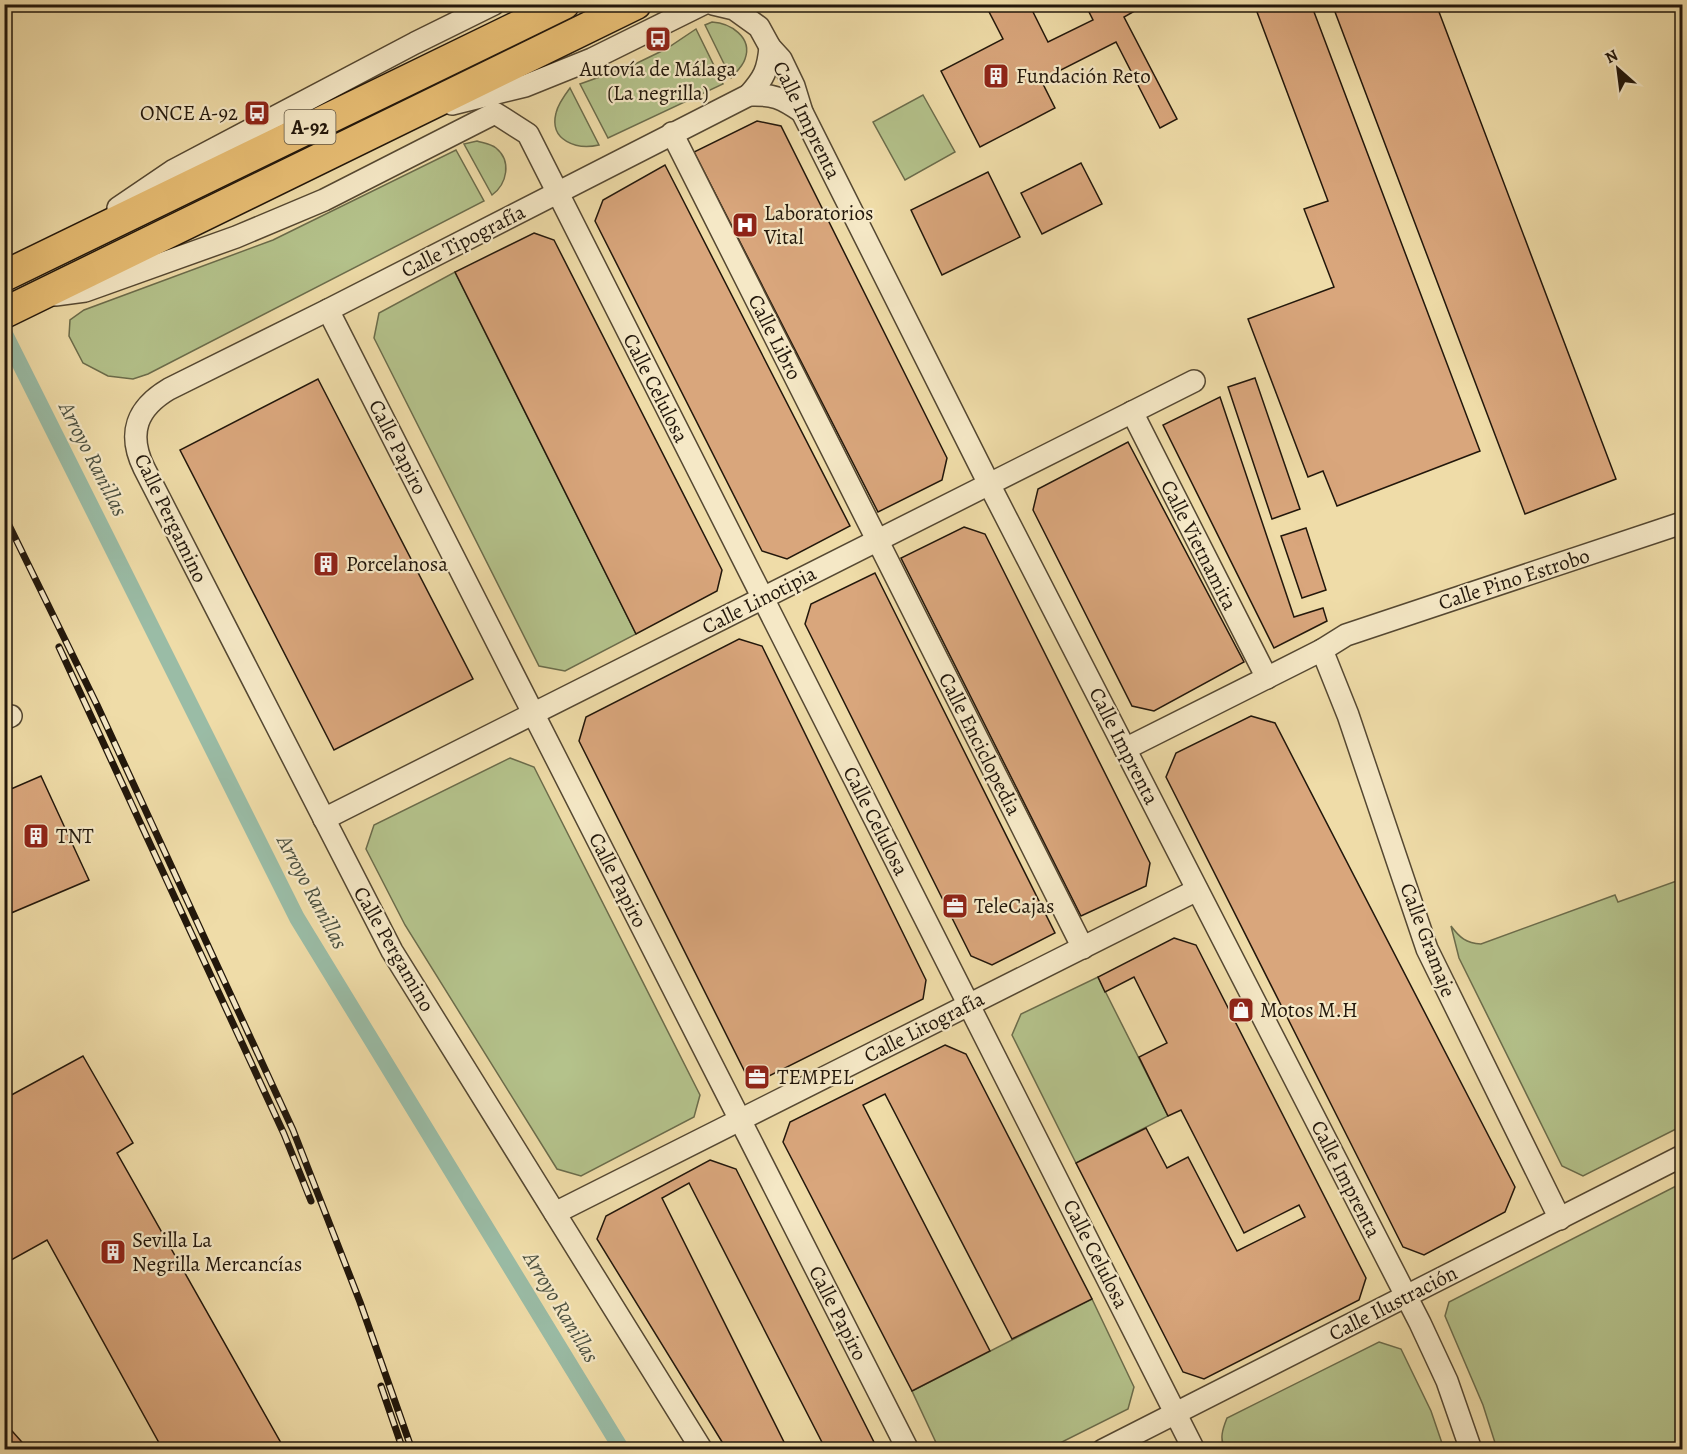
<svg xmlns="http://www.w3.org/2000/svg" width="1687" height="1454" font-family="Alegreya,serif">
<rect width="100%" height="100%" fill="#efdca8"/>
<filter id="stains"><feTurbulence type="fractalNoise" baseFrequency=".00333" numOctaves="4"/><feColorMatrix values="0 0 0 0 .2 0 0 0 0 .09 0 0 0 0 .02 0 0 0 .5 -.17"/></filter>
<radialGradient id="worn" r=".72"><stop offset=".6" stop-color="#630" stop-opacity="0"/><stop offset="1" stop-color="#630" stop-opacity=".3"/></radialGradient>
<!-- green -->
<g fill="#b4c28b" stroke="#6b6c4b" stroke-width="1.5">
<path d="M712 22C730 23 753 37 745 59 743 66 736 72 731 78L705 25Z"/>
<polygon points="696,29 723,84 608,138 580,84 633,65 666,49"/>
<path d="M570 88 599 145C577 150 549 141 556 113 558 104 564 96 570 88Z"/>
<polygon points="923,95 955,152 905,180 873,122"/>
<path d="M477 141C483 143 491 144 496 148 512 161 507 184 492 195L464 144Z"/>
<polygon points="456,150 484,201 148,374 133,379 108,376 83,363 69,336 70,320 84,310 273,240"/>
<polygon points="455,272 636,634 565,671 539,666 374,338 379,313"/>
<polygon points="510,758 534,767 700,1095 694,1117 581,1176 557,1169 405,925 366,849 374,825"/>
<path d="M1682 879V1126L1583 1176 1562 1166 1459 958 1451 926C1460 938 1466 943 1481 944L1615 895 1618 902Z"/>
<polygon points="1098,977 1168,1116 1076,1163 1012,1035 1021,1014"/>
<polygon points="1682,1183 1682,1449 1497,1449 1483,1405 1445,1316 1449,1302"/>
<polygon points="1092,1299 1134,1387 1128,1409 1046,1450 939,1449 912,1391"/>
<path d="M1379 1342 1401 1349 1431 1411 1444 1449H1225C1219 1439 1223 1428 1227 1418Z"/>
</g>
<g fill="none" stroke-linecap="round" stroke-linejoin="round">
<!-- canal -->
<polyline stroke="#9abca6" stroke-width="16" points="4,332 297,918 622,1450"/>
</g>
<!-- building -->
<g fill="#d9a67c" stroke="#22170b" stroke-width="1.5">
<polygon points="985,4 1029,4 1048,42 1093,20 1085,4 1147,4 1124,17 1177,119 1160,128 1116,42 1041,80 1055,108 980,147 941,71 1003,39"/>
<polygon points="1254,4 1311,4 1480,451 1337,506 1323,471 1308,477 1248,319 1334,287 1304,209 1328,201"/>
<polygon points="1332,4 1436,4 1616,479 1525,514"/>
<polygon points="757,121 781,126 947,458 942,480 878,512 694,152"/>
<polygon points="1081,163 1102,204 1042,234 1021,193"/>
<polygon points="665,165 850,526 787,559 762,551 595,221 603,200"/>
<polygon points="988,172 1020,237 942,275 911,210"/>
<polygon points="534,233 554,240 722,570 717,591 636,634 455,272"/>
<polygon points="1255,378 1300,509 1272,519 1228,387"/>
<polygon points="318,379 473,679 334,750 180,450"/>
<polygon points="1220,397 1294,617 1323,608 1327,621 1274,648 1163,425"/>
<polygon points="1128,442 1244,662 1154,711 1132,706 1033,510 1038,489"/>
<polygon points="964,527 985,534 1150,863 1146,886 1081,916 901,558"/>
<polygon points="1306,528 1326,590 1302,598 1281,536"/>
<polygon points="875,573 1055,933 992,965 971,956 805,624 811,604"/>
<polygon points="739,639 762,646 926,980 923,999 767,1077 745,1072 579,741 586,717"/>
<polygon points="4,666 10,679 4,681"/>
<polygon points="1251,716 1275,723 1515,1187 1505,1212 1424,1255 1403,1247 1166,777 1176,753"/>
<polygon points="41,776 89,880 4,916 4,792"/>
<polygon points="1174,938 1196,945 1366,1278 1359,1300 1204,1379 1183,1372 1076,1163 1146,1128 1167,1168 1188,1157 1237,1251 1305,1217 1299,1205 1244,1233 1181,1110 1168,1116 1139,1057 1167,1043 1134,977 1105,992 1098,977"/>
<polygon points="945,1045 966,1054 1092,1299 1012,1339 885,1094 863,1105 990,1351 912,1391 783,1142 790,1122"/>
<polygon points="83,1056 133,1143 117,1153 285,1450 163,1450 47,1240 4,1264 4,1099"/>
<polygon points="710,1160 736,1169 878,1450 826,1450 689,1183 662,1198 788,1450 727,1450 597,1239 606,1216"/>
<polygon points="4,1422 29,1450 4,1450"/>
</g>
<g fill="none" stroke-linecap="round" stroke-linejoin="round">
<!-- minor casing -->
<g stroke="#554832" stroke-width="24">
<g id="minor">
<polyline points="713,4 734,9 759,27 770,47 781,59 794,86 802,112 989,484 1420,1323 1447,1381 1471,1450"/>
<path d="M749 95C764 78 768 70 770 47"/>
<polyline points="452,104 525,86 592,59 703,4"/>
<polyline points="672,133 1083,948"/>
<polyline points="118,208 174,170 415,43 494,4"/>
<polyline points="55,295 85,291 236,237 324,200 495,113 528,134 1194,1450"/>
<polyline points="328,310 908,1450"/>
<polyline points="1132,412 1267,678"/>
<polyline points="1322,650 1348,715 1427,949 1560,1219"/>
<polyline points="4,719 11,716"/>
<polyline points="1125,749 1322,650 1346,635 1682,523"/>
<polyline points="324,819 1194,381"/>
<polyline points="555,1213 1197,890"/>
<path d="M702 1450 392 951 144 468C127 433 137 408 169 389L328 310 749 95C773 94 782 98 802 112"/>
<polyline points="1103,1450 1682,1156"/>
</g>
</g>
<!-- highway casing -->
<g stroke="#22170b" stroke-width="33">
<g id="highway">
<polyline points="4,276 564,4"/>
<polyline points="4,313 636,4"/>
</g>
</g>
<!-- minor -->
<use href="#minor" stroke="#f5e8c6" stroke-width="21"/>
<!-- highway -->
<use href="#highway" stroke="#e8be74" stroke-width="30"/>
<!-- rail casing -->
<g stroke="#22170b" stroke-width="7">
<g id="rail">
<polyline points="4,515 97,705 293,1130 360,1302 412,1450"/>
<polyline points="59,647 284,1134 311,1201"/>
<polyline points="381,1386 403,1450"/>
</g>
</g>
<!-- rail -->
<use href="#rail" stroke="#f5e8c6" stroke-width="4.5" stroke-dasharray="14" stroke-linecap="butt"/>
</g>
<!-- icons -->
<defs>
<g id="bus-square" transform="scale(1.35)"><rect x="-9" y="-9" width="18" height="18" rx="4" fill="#8f2418" stroke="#f5e8c6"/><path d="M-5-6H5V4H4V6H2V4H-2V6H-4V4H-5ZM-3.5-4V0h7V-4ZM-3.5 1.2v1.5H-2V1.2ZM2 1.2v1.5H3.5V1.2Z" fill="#fff"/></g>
<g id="building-square" transform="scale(1.35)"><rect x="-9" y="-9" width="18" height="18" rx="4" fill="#8f2418" stroke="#f5e8c6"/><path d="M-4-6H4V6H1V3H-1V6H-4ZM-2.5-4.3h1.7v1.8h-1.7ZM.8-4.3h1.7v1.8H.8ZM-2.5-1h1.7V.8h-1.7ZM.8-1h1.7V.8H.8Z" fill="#fff"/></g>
<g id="hospital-square" transform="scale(1.35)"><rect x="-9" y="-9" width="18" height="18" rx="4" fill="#8f2418" stroke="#f5e8c6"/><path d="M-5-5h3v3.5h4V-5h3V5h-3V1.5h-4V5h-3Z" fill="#fff"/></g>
<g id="office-square" transform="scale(1.35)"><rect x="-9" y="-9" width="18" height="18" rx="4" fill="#8f2418" stroke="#f5e8c6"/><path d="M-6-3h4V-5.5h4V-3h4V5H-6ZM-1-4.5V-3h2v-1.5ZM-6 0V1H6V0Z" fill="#fff"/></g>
<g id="shop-square" transform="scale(1.35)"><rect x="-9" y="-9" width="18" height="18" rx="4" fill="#8f2418" stroke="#f5e8c6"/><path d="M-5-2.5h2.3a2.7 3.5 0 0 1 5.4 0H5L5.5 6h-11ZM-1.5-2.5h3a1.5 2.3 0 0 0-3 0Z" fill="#fff"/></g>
</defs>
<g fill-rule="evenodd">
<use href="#bus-square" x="658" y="39"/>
<use href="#building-square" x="996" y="76"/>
<use href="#bus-square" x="257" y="113"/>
<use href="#hospital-square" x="745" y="225"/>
<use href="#building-square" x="326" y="564"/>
<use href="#building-square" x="36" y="836"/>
<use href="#office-square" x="955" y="906"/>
<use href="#shop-square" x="1241" y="1010"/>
<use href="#office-square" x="757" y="1077"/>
<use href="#building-square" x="113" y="1252"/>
</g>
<g text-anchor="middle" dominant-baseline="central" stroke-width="4.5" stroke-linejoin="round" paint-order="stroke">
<!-- shield labels -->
<rect fill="#f5e8c6" stroke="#615643" stroke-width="1.5" x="284.5" y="110" width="51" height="34" rx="4.5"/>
<g font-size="20" font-weight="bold" fill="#22170b">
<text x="310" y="127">A-92</text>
</g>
<!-- poi labels -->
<g font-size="21" fill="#22170b" stroke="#f5e8c6" text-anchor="start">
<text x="658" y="69" text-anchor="middle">Autovía de Málaga<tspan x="658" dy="24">(La negrilla)</tspan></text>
<text x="1016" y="76">Fundación Reto</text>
<text x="238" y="113" text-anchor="end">ONCE A-92</text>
<text x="764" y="213">Laboratorios<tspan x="764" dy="24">Vital</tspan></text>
<text x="346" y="564">Porcelanosa</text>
<text x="56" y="836">TNT</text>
<text x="974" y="906">TeleCajas</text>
<text x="1260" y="1010">Motos M.H</text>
<text x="777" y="1077">TEMPEL</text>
<text x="132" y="1240">Sevilla La<tspan x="132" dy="24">Negrilla Mercancías</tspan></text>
</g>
<!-- street labels -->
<g font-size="21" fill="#22170b" stroke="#f5e8c6">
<text transform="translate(807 120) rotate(64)">Calle Imprenta</text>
<text transform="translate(463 241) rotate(-27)">Calle Tipografía</text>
<text transform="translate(775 337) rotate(63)">Calle Libro</text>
<text transform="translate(656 388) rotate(63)">Calle Celulosa</text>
<text transform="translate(398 447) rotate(63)">Calle Papiro</text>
<text transform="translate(171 518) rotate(64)">Calle Pergamino</text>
<text transform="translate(1199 545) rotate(63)">Calle Vietnamita</text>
<text transform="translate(1514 579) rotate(-18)">Calle Pino Estrobo</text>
<text transform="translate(759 600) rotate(-27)">Calle Linotipia</text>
<text transform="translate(980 744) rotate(63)">Calle Enciclopedia</text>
<text transform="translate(1124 746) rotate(63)">Calle Imprenta</text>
<text transform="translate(876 821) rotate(63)">Calle Celulosa</text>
<text transform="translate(618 880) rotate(63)">Calle Papiro</text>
<text transform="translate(1428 940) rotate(69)">Calle Gramaje</text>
<text transform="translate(394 949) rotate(60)">Calle Pergamino</text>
<text transform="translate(924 1027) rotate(-27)">Calle Litografía</text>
<text transform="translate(1346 1179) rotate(63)">Calle Imprenta</text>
<text transform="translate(1096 1254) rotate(63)">Calle Celulosa</text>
<text transform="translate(1393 1303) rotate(-27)">Calle Ilustración</text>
<text transform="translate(838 1313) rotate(63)">Calle Papiro</text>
</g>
<!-- water labels -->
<g font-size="22" font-style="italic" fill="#4c5141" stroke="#f5e8c6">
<text transform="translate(93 459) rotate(63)">Arroyo Ranillas</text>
<text transform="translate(312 892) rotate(62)">Arroyo Ranillas</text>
<text transform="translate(561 1307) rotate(59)">Arroyo Ranillas</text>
</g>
</g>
<!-- margin -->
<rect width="1687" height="1454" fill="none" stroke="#efdca8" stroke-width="24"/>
<rect x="6" y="6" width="1675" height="1442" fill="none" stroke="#22170b" stroke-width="3"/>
<rect x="12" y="12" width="1663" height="1430" fill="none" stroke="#22170b" stroke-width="1.5"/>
<!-- north arrow -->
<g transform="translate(1618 69) rotate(332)" stroke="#f5e8c6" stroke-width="4.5" paint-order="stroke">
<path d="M0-4.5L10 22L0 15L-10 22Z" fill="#22170b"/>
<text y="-9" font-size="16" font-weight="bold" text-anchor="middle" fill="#22170b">N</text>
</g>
<rect width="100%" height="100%" filter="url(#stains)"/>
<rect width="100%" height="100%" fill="url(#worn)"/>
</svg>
